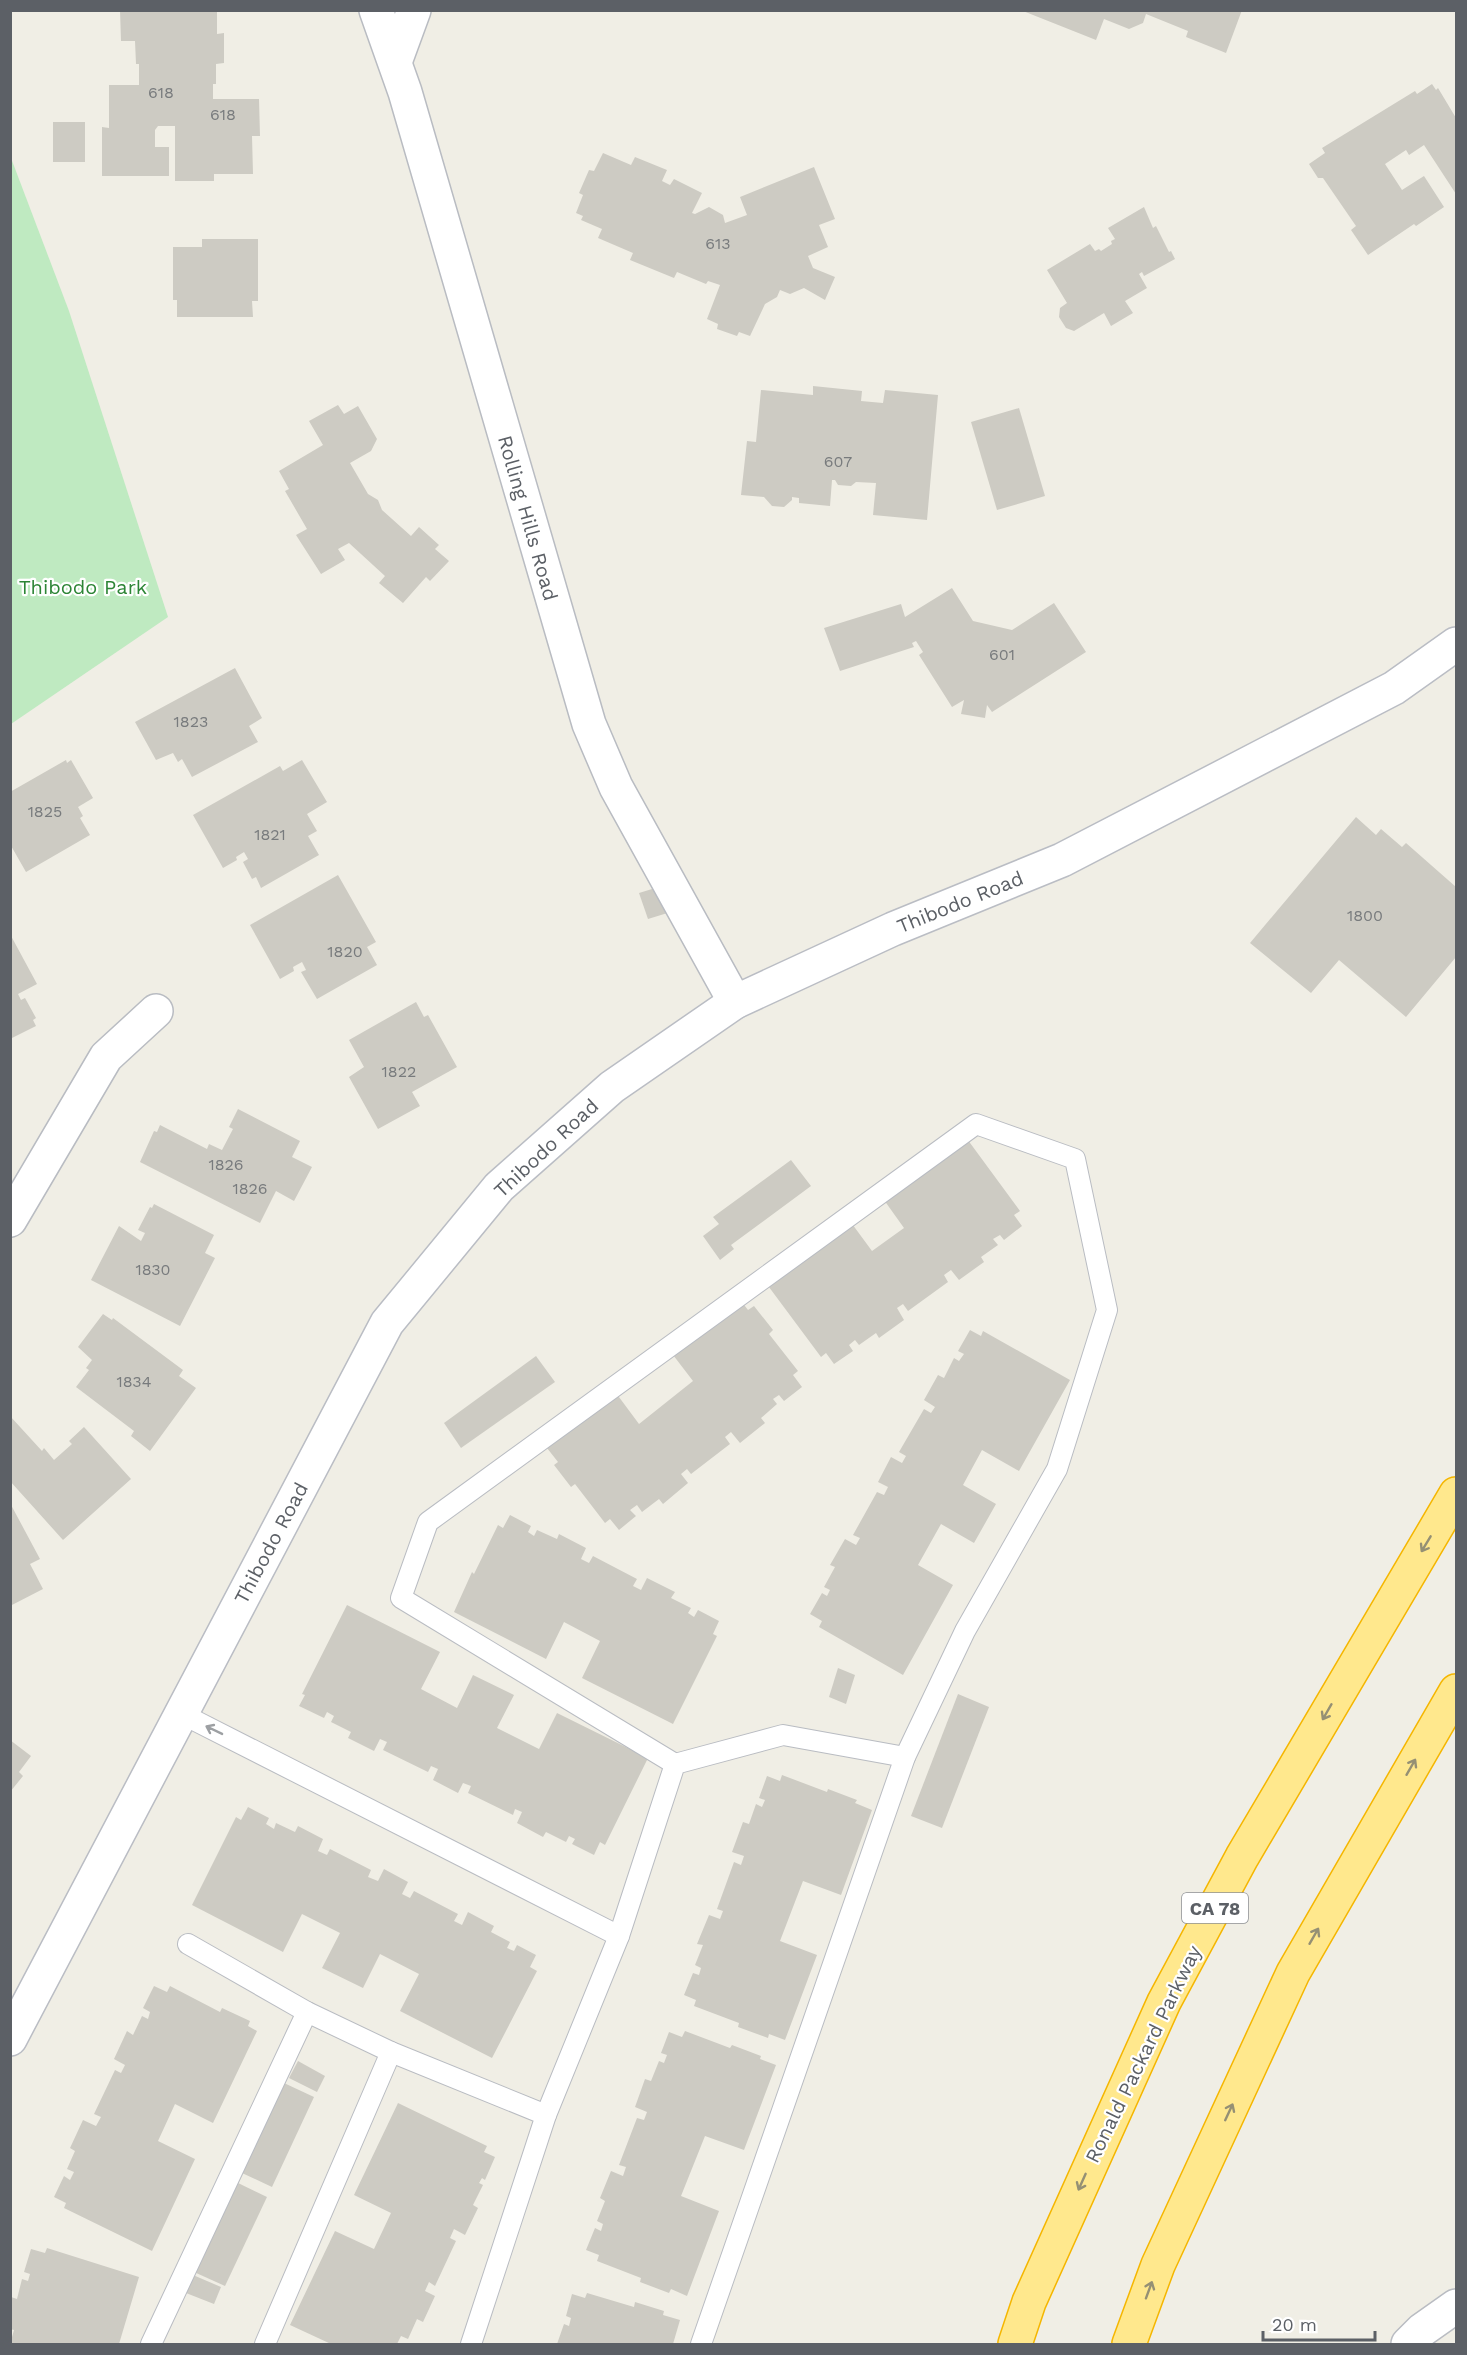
<svg xmlns="http://www.w3.org/2000/svg" width="1467" height="2355" font-family="'Work Sans',sans-serif">
<rect width="100%" height="100%" fill="#f0eee5"/>
<!-- green -->
<polygon fill="#bfeac1" points="11,158 69,311 168,617 11,724"/>
<!-- building -->
<g fill="#cdcbc3">
<polygon points="120,10 217,12 217,34 224,33 224,63 216,64 216,84 213,84 213,99 259,99 260,136 252,136 253,174 214,174 214,181 175,181 175,126 158,126 155,130 155,147 169,147 169,176 102,176 102,127 109,128 109,85 139,85 139,64 136,64 135,41 121,41"/>
<polygon points="1242,10 1226,53 1186,37 1188,31 1146,14 1143,23 1129,29 1104,19 1096,40 1023,11"/>
<polygon points="1432,84 1436,90 1438,88 1456,118 1456,194 1424,145 1409,155 1406,150 1385,164 1402,190 1424,176 1444,207 1416,226 1414,224 1368,255 1351,230 1356,226 1323,178 1318,178 1309,164 1325,153 1322,148 1415,91 1417,94"/>
<rect x="53" y="122" width="32" height="40"/>
<polygon points="603,153 631,165 635,157 667,170 662,181 670,185 674,179 702,193 692,213 695,214 709,207 723,215 725,223 747,215 740,197 814,167 835,219 819,225 828,247 808,256 813,268 835,277 825,300 804,288 790,294 780,290 777,297 765,304 750,336 739,332 737,336 717,329 718,324 707,319 720,285 708,281 706,284 677,272 674,278 630,260 633,253 598,238 602,229 581,220 583,216 576,213 583,195 579,193 589,170 594,171"/>
<polygon points="1144,207 1153,228 1156,226 1169,252 1171,251 1175,259 1144,276 1142,272 1139,274 1147,288 1125,301 1133,313 1111,326 1104,313 1074,331 1066,328 1059,317 1060,308 1067,303 1047,270 1090,244 1095,251 1099,249 1101,251 1112,244 1111,241 1115,239 1108,228"/>
<polygon points="202,239 258,239 258,301 252,301 253,317 177,317 177,300 173,300 173,247 202,247"/>
<polygon points="813,386 862,391 861,401 883,403 885,390 938,395 927,520 873,515 876,483 856,482 851,486 838,485 835,480 832,480 830,506 799,503 799,498 792,497 792,500 784,507 772,506 764,497 741,495 747,441 756,442 761,390 813,395"/>
<polygon points="338,405 344,414 358,406 377,439 371,451 350,463 368,494 378,500 382,510 411,536 419,527 439,545 435,549 449,561 430,581 426,577 403,603 379,583 385,576 349,543 338,549 345,560 321,574 296,535 307,529 285,491 289,489 279,471 323,445 309,421"/>
<polygon points="1019,408 1045,496 997,510 971,422"/>
<polygon points="952,588 973,621 1012,630 1054,603 1086,652 992,712 987,705 985,718 961,714 964,700 952,707 919,655 923,652 916,641 912,643 914,647 840,671 824,628 901,604 905,617"/>
<polygon points="235,668 262,718 249,726 258,742 192,777 182,759 178,762 173,753 156,760 135,722"/>
<polygon points="66,760 67,763 71,760 93,798 78,807 83,816 80,818 90,835 26,872 10,844 10,792"/>
<polygon points="302,760 327,802 307,814 317,831 308,836 319,855 261,888 256,877 252,879 243,862 248,859 244,852 236,857 237,860 223,868 193,815 280,766 283,771"/>
<polygon points="1356,817 1376,835 1381,829 1402,847 1406,843 1456,887 1456,957 1406,1017 1339,960 1311,993 1250,943"/>
<polygon points="338,875 376,942 367,947 377,965 317,999 301,972 306,970 302,962 293,967 294,971 280,979 250,925"/>
<polygon points="665,885 674,911 648,919 639,893"/>
<polygon points="10,934 37,984 18,994 21,1000 25,998 36,1018 33,1020 36,1026 10,1039"/>
<polygon points="416,1002 424,1017 428,1015 457,1067 412,1092 420,1106 378,1129 349,1077 364,1067 349,1040"/>
<polygon points="238,1109 300,1141 292,1157 312,1167 294,1201 276,1191 260,1223 140,1162 154,1131 157,1132 160,1125 207,1149 209,1144 222,1150 233,1129 229,1127"/>
<polygon points="962,1132 1020,1211 1014,1215 1022,1226 1004,1240 1000,1235 993,1239 998,1245 981,1257 984,1262 959,1280 951,1270 944,1275 948,1282 908,1311 903,1304 897,1308 904,1320 879,1338 876,1333 859,1345 855,1340 849,1345 853,1351 834,1364 826,1353 821,1357 763,1279 847,1217 872,1251 904,1228 879,1193"/>
<polygon points="791,1160 811,1186 731,1245 734,1249 720,1260 703,1236 719,1224 713,1217"/>
<polygon points="154,1204 214,1235 205,1253 215,1258 180,1326 91,1280 119,1226 141,1241 145,1233 138,1230 150,1207 152,1208"/>
<polygon points="738,1297 748,1310 754,1306 773,1330 769,1334 798,1371 793,1375 802,1387 784,1401 779,1395 773,1399 777,1404 761,1418 765,1423 740,1443 731,1432 725,1437 730,1444 691,1474 687,1469 681,1474 688,1483 663,1504 659,1499 642,1512 637,1505 630,1510 636,1516 619,1530 610,1519 605,1523 575,1484 571,1487 554,1465 558,1462 547,1448 616,1393 639,1424 693,1381 670,1351"/>
<polygon points="103,1314 112,1320 113,1318 183,1370 179,1376 196,1388 150,1451 131,1436 134,1431 76,1387 89,1370 86,1368 92,1360 78,1347"/>
<polygon points="970,1330 981,1336 983,1331 1070,1380 1019,1471 982,1450 963,1485 996,1504 974,1543 941,1524 918,1565 953,1585 903,1675 819,1627 822,1621 810,1614 822,1593 827,1596 830,1590 824,1587 835,1567 830,1565 845,1539 856,1545 860,1538 853,1535 877,1492 884,1495 888,1487 878,1482 891,1457 902,1463 906,1456 899,1452 924,1409 931,1413 935,1407 924,1400 938,1375 944,1378 954,1358 959,1361 964,1354 958,1351"/>
<polygon points="536,1356 555,1382 461,1448 444,1423"/>
<polygon points="10,1416 42,1451 44,1448 54,1460 72,1444 69,1441 84,1427 131,1479 63,1540 10,1481"/>
<polygon points="10,1503 40,1559 30,1564 43,1589 10,1606"/>
<polygon points="510,1515 531,1526 528,1532 534,1536 537,1530 557,1539 559,1534 586,1548 581,1559 589,1563 593,1556 637,1579 633,1586 641,1590 647,1578 675,1592 671,1598 691,1608 688,1613 694,1617 698,1610 719,1621 713,1634 717,1636 673,1724 582,1678 600,1641 564,1622 546,1659 454,1612 472,1572 474,1574 498,1525 503,1528"/>
<polygon points="347,1605 440,1652 421,1689 457,1708 473,1675 514,1695 497,1728 539,1749 557,1713 648,1758 605,1845 600,1842 594,1855 572,1844 575,1839 569,1836 566,1842 546,1832 543,1837 517,1823 522,1812 515,1809 513,1815 468,1793 471,1786 463,1783 458,1793 433,1780 438,1769 431,1766 428,1772 383,1750 387,1742 380,1739 374,1751 348,1738 351,1732 331,1722 334,1716 327,1712 324,1718 299,1706 305,1695 302,1694"/>
<polygon points="838,1668 855,1675 846,1704 829,1697"/>
<polygon points="958,1694 989,1707 942,1828 911,1816"/>
<polygon points="10,1740 31,1756 19,1772 23,1776 10,1792"/>
<polygon points="782,1775 827,1792 828,1789 857,1800 855,1803 872,1810 841,1895 803,1881 780,1941 817,1955 785,2040 769,2034 768,2038 738,2027 739,2023 694,2006 696,2000 684,1995 693,1973 699,1975 701,1968 695,1965 703,1945 697,1944 709,1915 720,1919 723,1911 717,1909 734,1862 741,1865 744,1856 732,1852 743,1822 749,1824 756,1804 762,1807 765,1800 759,1798 767,1776 780,1781"/>
<polygon points="248,1807 269,1818 266,1824 274,1829 276,1823 295,1832 298,1826 323,1839 318,1851 327,1855 330,1849 371,1870 368,1877 378,1881 384,1869 408,1882 402,1894 410,1898 414,1891 458,1914 454,1921 462,1925 468,1912 494,1926 491,1932 510,1942 507,1948 514,1951 517,1945 536,1955 530,1967 537,1971 492,2058 400,2011 419,1974 380,1954 363,1988 322,1968 340,1933 302,1914 283,1952 192,1905 236,1817 241,1820"/>
<polygon points="154,1986 167,1992 170,1986 220,2012 222,2008 250,2021 248,2026 257,2031 213,2123 175,2104 158,2141 195,2159 152,2251 64,2208 66,2203 54,2197 64,2176 70,2180 74,2172 67,2169 75,2151 70,2148 83,2120 96,2126 101,2117 94,2114 115,2070 121,2073 125,2065 114,2059 127,2031 133,2035 142,2016 148,2019 150,2012 143,2008"/>
<polygon points="685,2031 730,2048 732,2045 761,2056 760,2059 776,2065 744,2150 705,2136 681,2196 719,2211 687,2296 671,2289 669,2293 640,2282 641,2278 597,2261 599,2255 586,2250 595,2228 601,2231 603,2224 597,2221 605,2201 600,2198 611,2171 623,2176 626,2167 619,2165 637,2118 644,2120 647,2112 635,2107 645,2079 651,2081 659,2061 664,2063 667,2055 661,2053 669,2032 682,2037"/>
<polygon points="298,2061 325,2076 317,2092 289,2078"/>
<polygon points="284,2083 314,2097 272,2187 242,2173"/>
<polygon points="398,2103 487,2146 484,2152 495,2157 485,2180 482,2178 479,2183 483,2185 473,2205 478,2208 465,2235 454,2229 450,2238 456,2241 435,2286 429,2282 425,2291 435,2296 423,2322 417,2319 408,2339 401,2336 397,2344 331,2344 290,2325 335,2231 374,2249 391,2213 354,2195"/>
<polygon points="236,2182 267,2197 225,2286 194,2272"/>
<polygon points="47,2248 139,2277 119,2344 10,2344 14,2330 10,2329 11,2297 17,2299 22,2279 28,2281 30,2274 24,2272 31,2249 45,2253"/>
<polygon points="193,2275 221,2287 214,2304 186,2293"/>
<polygon points="587,2293 634,2307 635,2302 664,2311 663,2315 680,2320 673,2344 557,2344 564,2324 569,2326 571,2318 566,2316 572,2294 585,2298"/>
</g>
<g fill="none" stroke-linecap="round" stroke-linejoin="round">
<!-- lane casing -->
<g stroke="#b9bcc2" stroke-width="22">
<g id="lane">
<polyline points="182,1714 619,1936"/>
<polyline points="675,1764 401,1598 428,1522 976,1124 1075,1159 1107,1310 1057,1469 965,1631 905,1757 701,2344"/>
<polyline points="188,1944 307,2012 391,2052 546,2115"/>
<polyline points="151,2344 307,2012"/>
<polyline points="265,2344 391,2052"/>
<polyline points="471,2344 546,2115 619,1936 675,1764 783,1735 905,1757"/>
</g>
</g>
<!-- street casing -->
<g stroke="#b9bcc2" stroke-width="36">
<g id="street">
<polyline points="376,10 405,92 589,724 616,787 735,1002"/>
<polyline points="395,62 414,10"/>
<polyline points="10,1220 106,1057 156,1011"/>
<polyline points="1408,2344 1422,2330 1456,2306"/>
</g>
</g>
<!-- secondary casing -->
<g stroke="#babdc4" stroke-width="36">
<polyline id="secondary" points="10,2039 387,1323 499,1187 612,1087 735,1002 893,929 1062,860 1394,688 1456,644"/>
</g>
<!-- highway casing -->
<g stroke="#f5b600" stroke-width="36">
<g id="highway">
<polyline points="1015,2344 1029,2302 1164,2002 1242,1857 1456,1494"/>
<polyline points="1129,2344 1158,2265 1293,1973 1456,1691"/>
</g>
</g>
<!-- lane -->
<use href="#lane" stroke="#fff" stroke-width="20"/>
<!-- street -->
<use href="#street" stroke="#fff" stroke-width="33"/>
<!-- secondary -->
<use href="#secondary" stroke="#fff" stroke-width="33"/>
<!-- highway -->
<use href="#highway" stroke="#ffe88d" stroke-width="33"/>
</g>
<!-- one-way arrows -->
<defs><path id="oneway-shaft" d="M-6 0H5M1.5-3L5.5 0L1.5 3" fill="none" stroke-width="1.6" stroke-linecap="round" stroke-linejoin="round" transform="scale(1.5)"/></defs>
<g stroke="#959074">
<use href="#oneway-shaft" transform="translate(1426 1544) rotate(121)"/>
<use href="#oneway-shaft" transform="translate(1327 1712) rotate(120)"/>
<use href="#oneway-shaft" transform="translate(1411 1767) rotate(-60)"/>
<use href="#oneway-shaft" transform="translate(1314 1936) rotate(-60)"/>
<use href="#oneway-shaft" transform="translate(1229 2112) rotate(-65)"/>
<use href="#oneway-shaft" transform="translate(1082 2182) rotate(114)"/>
<use href="#oneway-shaft" transform="translate(1149 2290) rotate(-70)"/>
</g>
<use stroke="#9da0a3" href="#oneway-shaft" transform="translate(214 1730) rotate(-154)"/>
<g text-anchor="middle" dominant-baseline="central" stroke-width="4.5" stroke-linejoin="round" paint-order="stroke">
<!-- number labels -->
<g font-size="16" fill="#787b7d">
<text x="161" y="92">618</text>
<text x="223" y="114">618</text>
<text x="718" y="243">613</text>
<text x="838" y="461">607</text>
<text x="1002" y="654">601</text>
<text x="191" y="721">1823</text>
<text x="45" y="811">1825</text>
<text x="270" y="834">1821</text>
<text x="1365" y="915">1800</text>
<text x="345" y="951">1820</text>
<text x="399" y="1071">1822</text>
<text x="226" y="1164">1826</text>
<text x="250" y="1188">1826</text>
<text x="153" y="1269">1830</text>
<text x="134" y="1381">1834</text>
</g>
<!-- shield labels -->
<rect fill="#fff" stroke="#8d9094" stroke-width="1.5" x="1182" y="1893" width="66" height="30" rx="4.5"/>
<g font-size="18" font-weight="bold" fill="#5c6066">
<text x="1215" y="1908">CA 78</text>
</g>
<!-- street labels -->
<g font-size="20" fill="#5c6066" stroke="#fff">
<text transform="translate(528 518) rotate(74)">Rolling Hills Road</text>
<text transform="translate(960 902) rotate(-22)">Thibodo Road</text>
<text transform="translate(546 1148) rotate(-43)">Thibodo Road</text>
<text transform="translate(271 1543) rotate(-62)">Thibodo Road</text>
<text transform="translate(1143 2054) rotate(-64)">Ronald Packard Parkway</text>
</g>
<!-- park labels -->
<g font-size="20" fill="#2d8536" stroke="#fff">
<text x="83" y="587">Thibodo Park</text>
</g>
</g>
<!-- border -->
<rect width="1467" height="2355" fill="none" stroke="#5c6066" stroke-width="24"/>
<!-- scale -->
<path d="M1263 2331v9h112v-9" fill="none" stroke="#5c6066" stroke-width="3"/>
<text x="1272" y="2331" font-size="18" fill="#5c6066" stroke="#ffffff" stroke-width="4.5" paint-order="stroke">20 m</text>
</svg>
